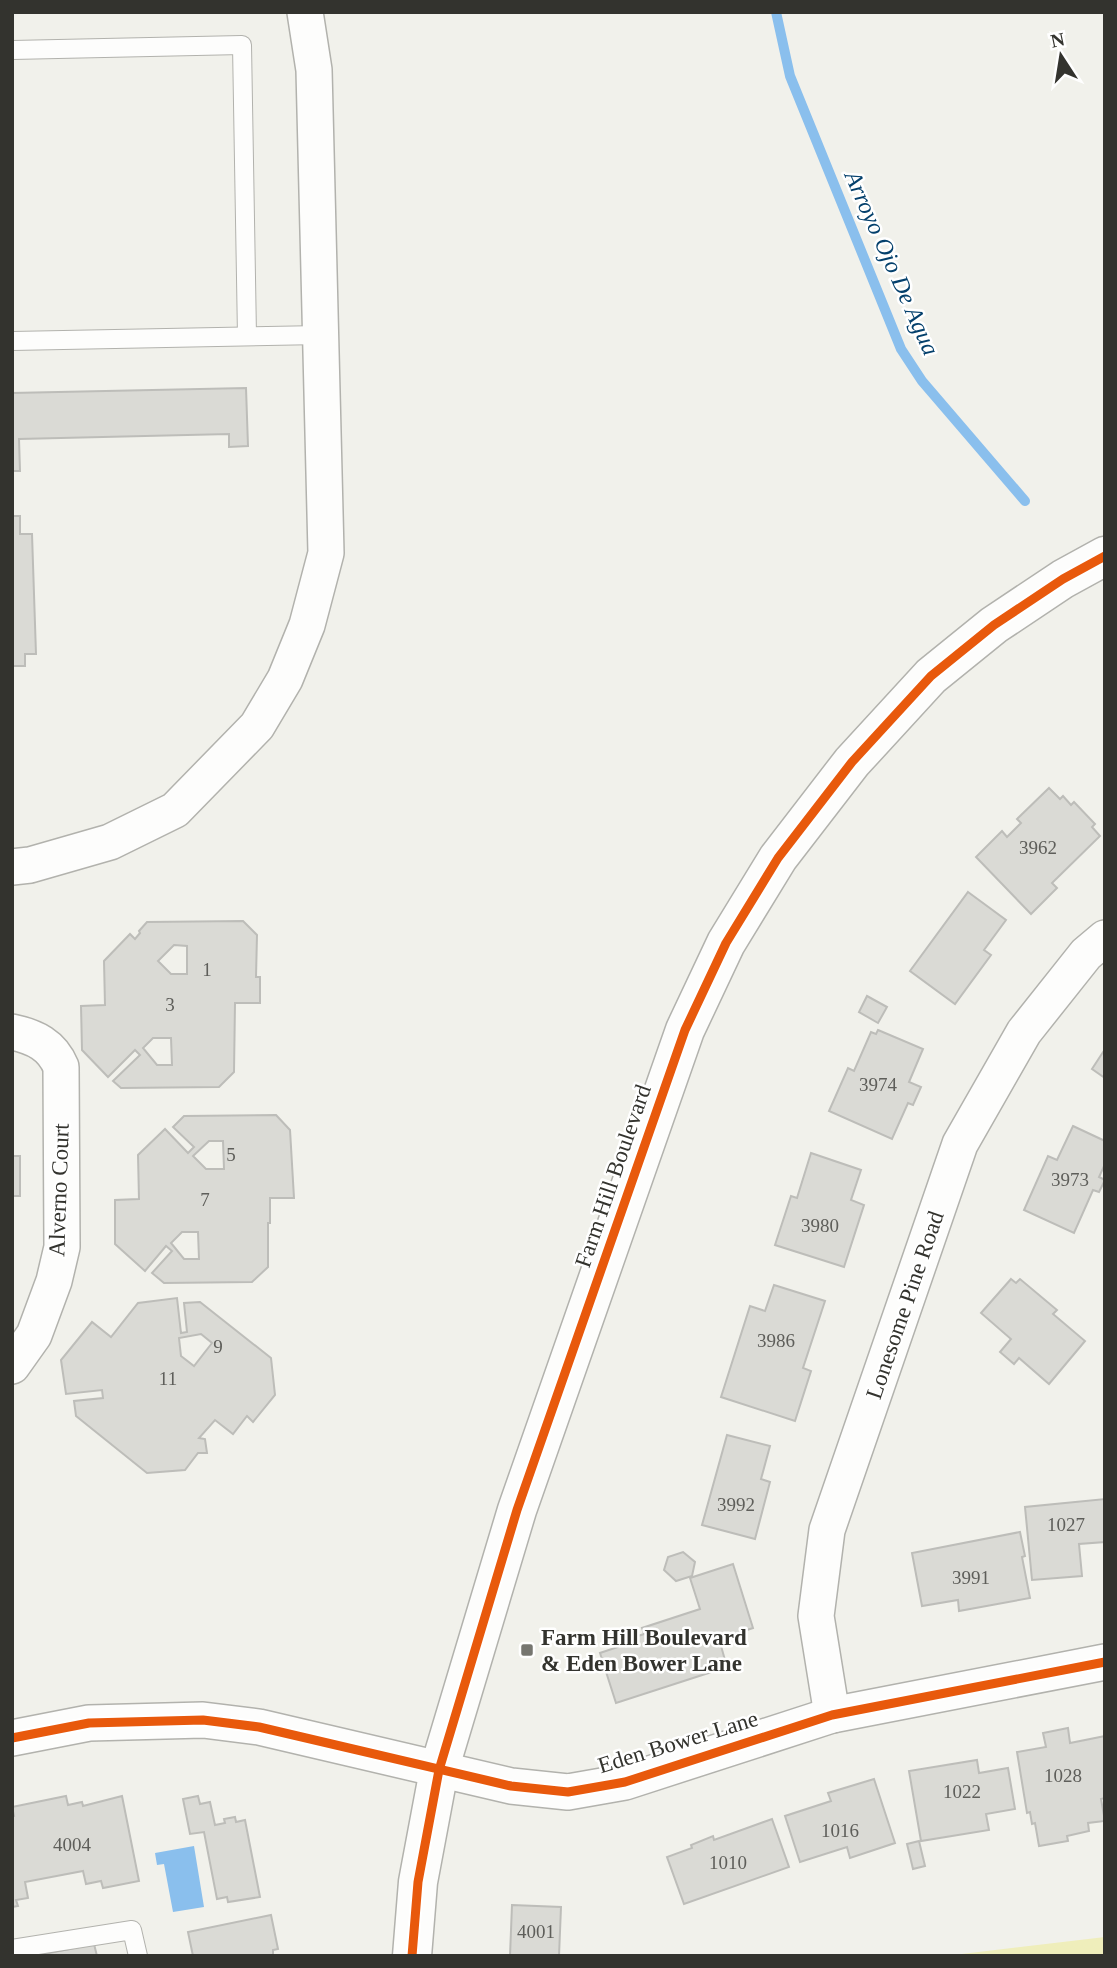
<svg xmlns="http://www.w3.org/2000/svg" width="1117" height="1968" font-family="'Times New Roman',serif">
<rect width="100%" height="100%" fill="#f1f1eb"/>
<!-- green -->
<polygon fill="#efeebb" points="1105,1937 1105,1956 945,1956"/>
<!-- water -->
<polygon fill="#8abfed" points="194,1846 204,1907 173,1912 164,1864 157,1865 155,1853"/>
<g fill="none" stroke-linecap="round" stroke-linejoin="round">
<!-- stream -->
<polyline stroke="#8abfed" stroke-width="10" points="776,12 790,76 901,349 922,381 1025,501"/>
</g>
<!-- building -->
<g fill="#dadad5" stroke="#bdbdb9" stroke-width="2" fill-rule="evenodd">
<polygon points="246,388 248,446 229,447 229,434 19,439 20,471 12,471 12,393"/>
<polygon points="12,516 20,516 20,534 32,534 36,654 25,654 25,666 12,666"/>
<polygon points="1049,788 1060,799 1063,796 1071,805 1074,802 1095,824 1092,827 1100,836 1052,883 1057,888 1031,914 976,857 1002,831 1007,837 1021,823 1017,819"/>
<polygon points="968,892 1006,920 984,950 991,955 955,1004 910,971"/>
<path d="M243 921 257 935 256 977H260V1003H235L234 1072 219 1087 121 1088 113 1081 140 1055 135 1050 108 1077 82 1050 81 1006 105 1005 104 961 130 934 135 939 140 933 139 931 147 922ZM174 945 187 946V974H171L158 961ZM153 1038H171L172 1065H157L143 1048Z"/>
<polygon points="867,996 887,1007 878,1023 859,1012"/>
<polygon points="878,1030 923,1049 909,1082 921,1087 913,1105 908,1103 892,1139 829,1111 848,1068 854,1071 871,1032 876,1034"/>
<polygon points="1105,1049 1105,1078 1092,1069"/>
<path d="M276 1115 290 1130 294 1198H270V1223H268V1267L252 1282 164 1283 152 1273 172 1251 166 1246 145 1271 115 1244V1200L139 1199 138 1155 165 1129 188 1153 194 1147 173 1127 184 1116ZM209 1141H223L224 1169H206L193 1156ZM182 1232H198L199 1259H184L171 1243Z"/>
<polygon points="1073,1126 1105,1141 1105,1164 1099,1177 1105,1180 1099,1192 1093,1190 1074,1233 1024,1210 1048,1156 1057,1160"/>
<polygon points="811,1153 861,1170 851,1200 864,1205 844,1267 775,1245 791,1196 797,1198"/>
<rect x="12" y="1156" width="8" height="40"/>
<polygon points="1011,1279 1016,1283 1020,1279 1057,1310 1053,1314 1085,1341 1049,1384 1019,1358 1014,1364 1000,1352 1011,1339 981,1313"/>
<polygon points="774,1285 825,1301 803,1368 811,1371 795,1421 721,1397 750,1306 765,1311"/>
<path d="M177 1298 181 1333 187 1332 184 1303 200 1302 271 1358 275 1395 253 1422 247 1416 233 1434 215 1420 199 1438 205 1439 207 1453H198L185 1470 147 1473 76 1416 74 1401 103 1398 102 1390 66 1394 61 1360 92 1322 111 1337 138 1303ZM201 1334 212 1343 194 1366 181 1356 179 1338Z"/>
<polygon points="727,1435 770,1446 761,1479 770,1482 755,1539 702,1525"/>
<polygon points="1105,1499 1105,1542 1079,1544 1082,1576 1032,1580 1025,1507"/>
<polygon points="1020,1532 1025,1556 1022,1557 1030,1598 959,1611 958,1600 922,1606 912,1553"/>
<polygon points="683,1552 695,1562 692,1576 676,1581 664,1570 668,1557"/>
<polygon points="733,1564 753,1628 719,1639 727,1667 616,1703 600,1653 621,1646 619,1642 644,1634 642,1628 700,1609 690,1578"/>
<polygon points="1068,1728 1070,1743 1105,1736 1105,1798 1101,1799 1105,1821 1088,1823 1089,1831 1067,1836 1068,1841 1039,1846 1035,1823 1032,1824 1030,1812 1027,1813 1017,1752 1046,1747 1043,1733"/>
<polygon points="977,1760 979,1773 1008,1768 1015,1809 986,1814 989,1830 921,1841 909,1771"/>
<polygon points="874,1779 895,1843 850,1858 847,1847 800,1862 785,1816 831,1801 828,1793"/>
<polygon points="66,1796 68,1805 82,1802 83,1806 122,1796 139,1881 103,1888 101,1881 86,1884 83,1871 25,1882 28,1898 16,1900 18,1906 12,1907 12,1817 14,1816 12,1807"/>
<polygon points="198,1796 200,1804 210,1802 215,1825 225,1823 224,1819 235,1817 236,1822 245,1820 260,1897 228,1902 227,1897 217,1899 204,1832 190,1834 183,1799"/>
<polygon points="772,1819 789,1867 684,1904 667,1857 692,1848 691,1845 713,1836 714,1840"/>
<polygon points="919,1841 925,1866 913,1869 907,1844"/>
<polygon points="512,1905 561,1907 559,1956 510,1956"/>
<polygon points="271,1915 278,1949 273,1950 273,1956 193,1956 188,1932"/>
<polygon points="94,1944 97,1956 34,1956"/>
</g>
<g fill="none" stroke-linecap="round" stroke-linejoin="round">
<!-- lane casing -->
<g stroke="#b2b2ad" stroke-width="20">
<g id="lane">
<polyline points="12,50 242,45 247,336"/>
<polyline points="12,341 321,335"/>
<polyline points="12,1949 132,1930 138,1956"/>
</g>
</g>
<!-- street casing -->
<g stroke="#b2b2ad" stroke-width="38">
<g id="street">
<polyline points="12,867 30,865 110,842 175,810 257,726 285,679 307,625 326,553 314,70 305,12"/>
<path d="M12 1032C35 1037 52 1045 61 1067L62 1247 54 1281 34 1335 12 1366"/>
<polyline points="832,1715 816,1616 827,1530 960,1144 1024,1032 1086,954 1105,938"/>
<polyline points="12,1738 89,1723 203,1720 259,1727 511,1786 568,1792 625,1782 832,1715 1105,1662"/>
</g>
</g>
<!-- secondary casing -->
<g stroke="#b2b2ad" stroke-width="41">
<polyline id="secondary" points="412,1956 418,1882 439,1770 517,1510 685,1030 726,943 778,858 852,762 931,676 994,625 1063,579 1105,556"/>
</g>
<!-- lane -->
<use href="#lane" stroke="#fdfdfc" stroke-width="18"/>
<!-- street -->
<use href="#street" stroke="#fdfdfc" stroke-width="35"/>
<!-- secondary -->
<use href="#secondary" stroke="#fdfdfc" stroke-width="38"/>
<!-- cycleway casing -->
<g stroke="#fff" stroke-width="13">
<g id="cycleway">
<polyline points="12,1738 89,1723 203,1720 259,1727 511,1786 568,1792 625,1782 832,1715 1105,1662"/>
<polyline points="412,1956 418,1882 439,1770 517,1510 685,1030 726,943 778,858 852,762 931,676 994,625 1063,579 1105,556"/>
</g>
</g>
<!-- cycleway -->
<use href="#cycleway" stroke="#e8590c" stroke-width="9"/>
</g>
<!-- markers -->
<rect fill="#767670" stroke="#fff" stroke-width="2.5" x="520" y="1643" width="14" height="14" rx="3.5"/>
<g text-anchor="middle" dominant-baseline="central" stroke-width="5" stroke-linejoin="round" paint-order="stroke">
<!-- number labels -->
<g font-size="19" fill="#5e5e5a">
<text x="1038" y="847">3962</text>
<text x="207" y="969">1</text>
<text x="170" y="1004">3</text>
<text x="878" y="1084">3974</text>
<text x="231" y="1154">5</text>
<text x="1070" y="1179">3973</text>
<text x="205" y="1199">7</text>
<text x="820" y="1225">3980</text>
<text x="776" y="1340">3986</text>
<text x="218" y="1346">9</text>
<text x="168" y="1378">11</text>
<text x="736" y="1504">3992</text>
<text x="1066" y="1524">1027</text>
<text x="971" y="1577">3991</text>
<text x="1063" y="1775">1028</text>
<text x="962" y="1791">1022</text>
<text x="840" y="1830">1016</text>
<text x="72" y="1844">4004</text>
<text x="728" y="1862">1010</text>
<text x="536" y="1931">4001</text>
</g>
<!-- street labels -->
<g font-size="23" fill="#33332e" stroke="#fff">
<text transform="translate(613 1176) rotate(-71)">Farm Hill Boulevard</text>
<text transform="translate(59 1190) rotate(-88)">Alverno Court</text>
<text transform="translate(905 1305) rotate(-71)">Lonesome Pine Road</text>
<text transform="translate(678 1742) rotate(-17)">Eden Bower Lane</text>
</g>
<!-- poi labels -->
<g font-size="23" font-weight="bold" fill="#33332e" stroke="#fff" text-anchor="start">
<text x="541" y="1637">Farm Hill Boulevard<tspan x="541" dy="26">&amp; Eden Bower Lane</tspan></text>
</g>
<!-- water labels -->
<g font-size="24" font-style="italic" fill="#04406c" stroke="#fff">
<text transform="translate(892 263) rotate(66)">Arroyo Ojo De Agua</text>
</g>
</g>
<!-- border -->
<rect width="1117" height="1968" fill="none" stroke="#33332e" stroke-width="28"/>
<!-- north arrow -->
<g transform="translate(1061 56) rotate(348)" stroke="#ffffff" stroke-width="5" paint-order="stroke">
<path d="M0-5L12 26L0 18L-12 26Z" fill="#33332e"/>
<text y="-10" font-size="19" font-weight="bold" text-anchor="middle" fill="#33332e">N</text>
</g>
</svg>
